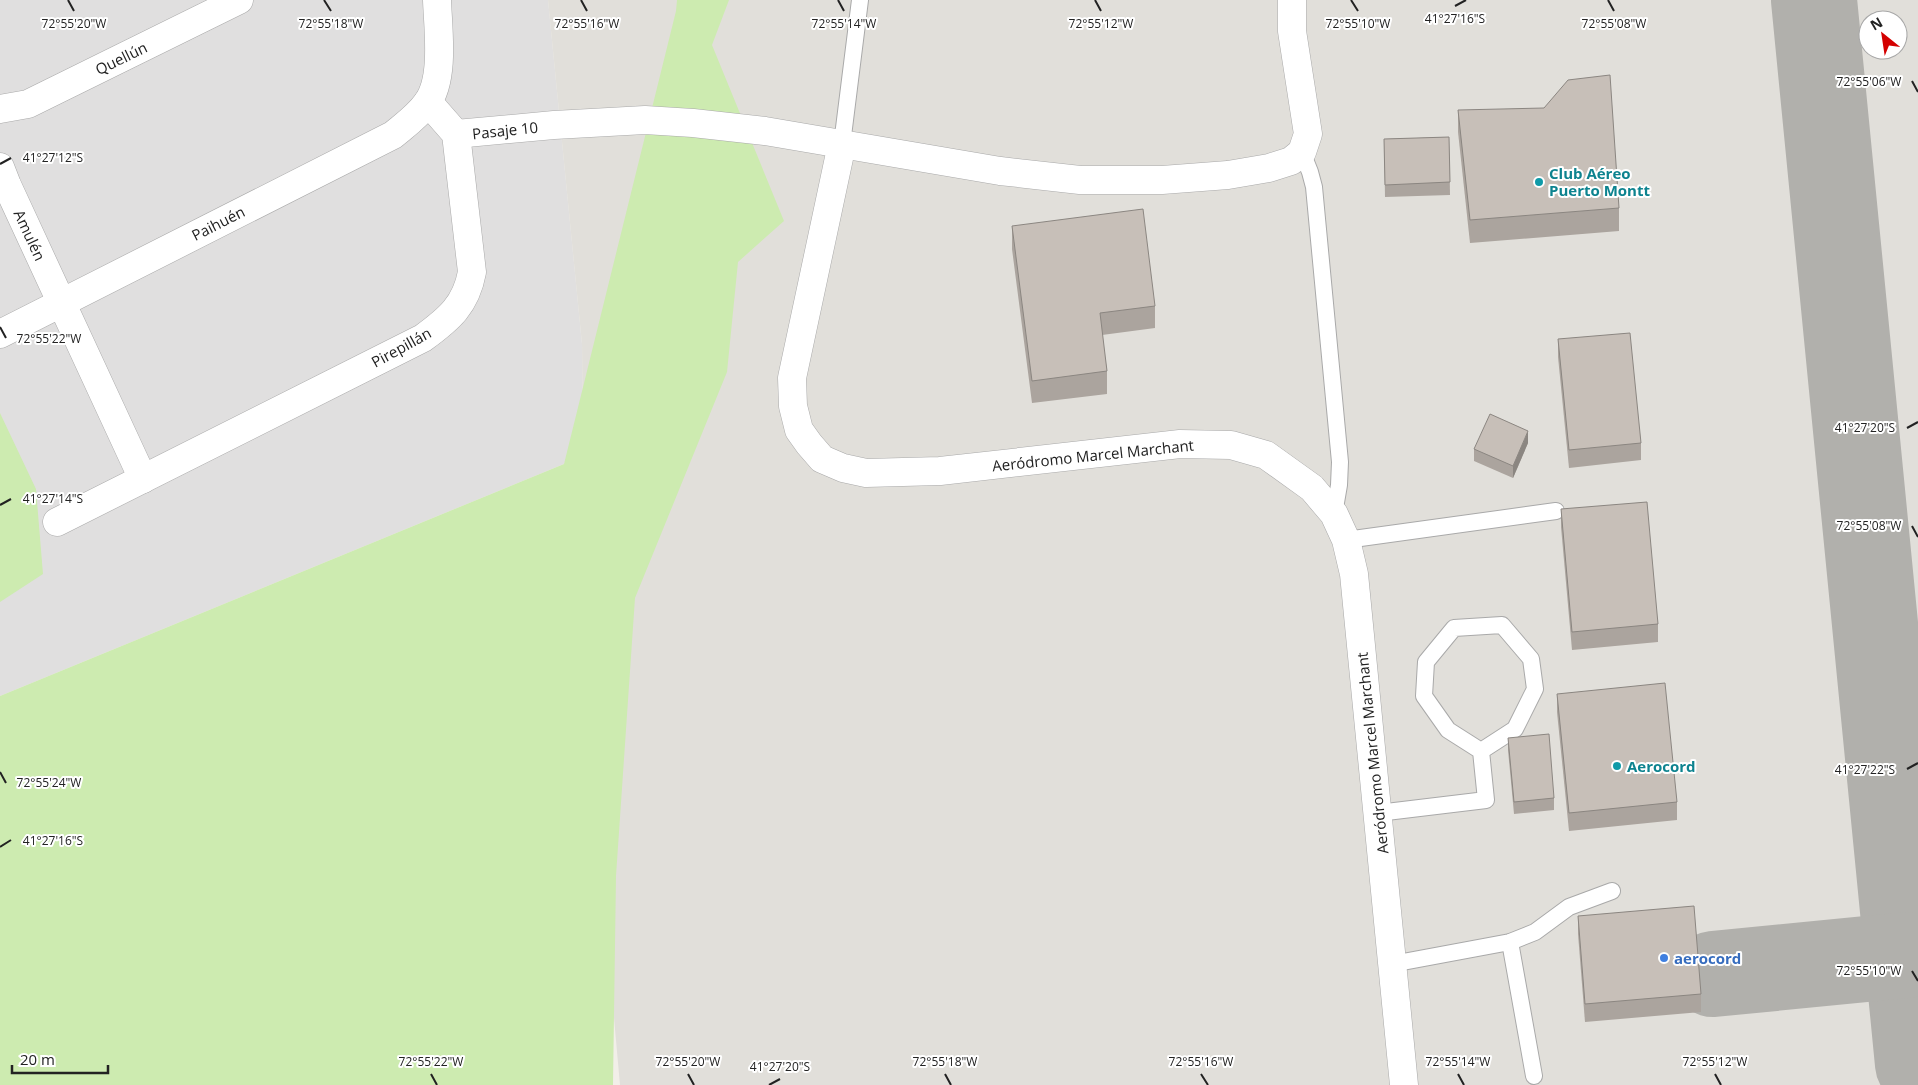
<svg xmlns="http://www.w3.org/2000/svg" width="1918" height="1085" font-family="'Open Sans',sans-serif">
<rect width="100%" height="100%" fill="#f2efe9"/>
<!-- residential -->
<polygon fill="#e0dfdf" points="0,0 548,0 582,344 583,422 564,464 0,696"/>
<!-- airport -->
<path fill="#e1dfda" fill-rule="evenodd" d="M548 0H1918V1085H620L586 705 582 344ZM1868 20H1898V50H1868Z"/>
<!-- grass -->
<g fill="#cdebb0">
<polygon points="677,0 729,0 712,45 784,221 738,262 727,372 635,598 616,876 613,1085 0,1085 0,696 564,464 676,11"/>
<polygon points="0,413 36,489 43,574 0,602"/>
</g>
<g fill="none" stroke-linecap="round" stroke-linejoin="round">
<!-- taxiway -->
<g stroke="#b1b0ac" stroke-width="86">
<polyline points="1814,0 1918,1064"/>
<polyline points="1713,974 1907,955"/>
</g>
<!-- lane casing -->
<g stroke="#a9a9a9" stroke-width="18">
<g id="lane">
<polyline points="842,144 860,0"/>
<polyline points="1302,152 1310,172 1314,187 1340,462 1339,485 1334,514"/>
<polyline points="1346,540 1556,511"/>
<polyline points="1378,813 1486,800 1481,751 1515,729 1535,689 1531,659 1502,625 1454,628 1426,662 1424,696 1448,730 1481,751"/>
<polyline points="1510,942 1534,1076"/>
<polyline points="1392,964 1510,942 1535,932 1569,907 1612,891"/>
</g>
</g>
<!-- street casing -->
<g stroke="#a9a9a9" stroke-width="29">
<g id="street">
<polyline points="0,109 28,104 239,0"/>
<polyline points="456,134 554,125 645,120 693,123 765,131 1000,171 1080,180 1162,180 1228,175 1269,168 1291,161 1302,152 1308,134 1292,31 1292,0"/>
<polyline points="842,144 792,378 793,406 799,430 809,444 822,459 843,468 866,473 940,471 1180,444 1231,445 1266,455 1312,488 1334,514 1346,540 1354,574 1404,1085"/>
<polyline points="0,167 7,185 143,479"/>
<path d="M0 334 393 135C405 125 418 116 427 103 445 79 438 29 437 0"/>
<path d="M57 522 423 338C449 319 466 305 472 272L456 134 428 102"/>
</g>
</g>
<!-- lane -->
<use href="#lane" stroke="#fff" stroke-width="16"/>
<!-- street -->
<use href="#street" stroke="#fff" stroke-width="28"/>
</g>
<!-- wall -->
<g fill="#aba49e">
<polygon points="1458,110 1619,208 1619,231 1470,243 1458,132"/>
<polygon points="1449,137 1450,195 1385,197 1384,139"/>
<polygon points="1012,226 1155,306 1155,328 1102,335 1107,371 1107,394 1032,403 1012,249"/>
<polygon points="1558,339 1641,443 1641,460 1569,468 1558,357"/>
<polygon points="1528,443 1513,478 1474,461 1474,449"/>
<polygon points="1561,509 1658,624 1658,642 1572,650 1561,527"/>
<polygon points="1557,694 1677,802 1677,820 1569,831 1557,712"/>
<polygon points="1508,738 1554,798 1554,810 1514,814 1508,750"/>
<polygon points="1578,916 1701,994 1701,1012 1585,1022 1578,934"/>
</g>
<!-- shaded-wall -->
<polygon fill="#8b8681" points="1528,431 1528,443 1513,478 1513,466"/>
<!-- building -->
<g fill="#c7bfb8" stroke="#8b8681">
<polygon points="1610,75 1619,208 1470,220 1458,110 1544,108 1568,80"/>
<polygon points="1449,137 1450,182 1385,185 1384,139"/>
<polygon points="1143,209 1155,306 1100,313 1107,371 1032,381 1012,226"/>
<polygon points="1630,333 1641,443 1569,450 1558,339"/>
<polygon points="1490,414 1528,431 1513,466 1474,449"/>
<polygon points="1647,502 1658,624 1572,632 1561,509"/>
<polygon points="1665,683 1677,802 1569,813 1557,694"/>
<polygon points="1549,734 1554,798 1514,802 1508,738"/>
<polygon points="1694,906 1701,994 1585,1004 1578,916"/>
</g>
<!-- ticks -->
<path fill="none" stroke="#222" stroke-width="2" d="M68 0 74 11M324 0 331 11M581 0 587 11M838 0 844 11M1095 0 1101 11M1351 0 1358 11M1608 0 1614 11M1455 6 1466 0M1912 81 1918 92M0 164 11 158M0 327 6 338M1907 428 1918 422M0 505 11 499M1912 526 1918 537M1907 769 1918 763M0 772 6 783M0 847 11 840M1912 971 1918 981M431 1074 437 1085M688 1074 694 1085M945 1074 951 1085M1201 1074 1208 1085M1458 1074 1464 1085M1715 1074 1721 1085M769 1085 780 1079"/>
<!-- markers -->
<g fill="#0f9aa8" stroke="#fff" stroke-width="2">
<circle cx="1539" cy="182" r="5"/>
<circle cx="1617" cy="766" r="5"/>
</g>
<circle fill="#3f7fe0" stroke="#fff" stroke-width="2" cx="1664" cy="958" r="5"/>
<g text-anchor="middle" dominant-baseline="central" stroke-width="4" stroke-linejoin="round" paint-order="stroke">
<!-- street labels -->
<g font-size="15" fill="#222" stroke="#fff">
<text transform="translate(121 58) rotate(-26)">Quellún</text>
<text transform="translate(505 130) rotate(-6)">Pasaje 10</text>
<text transform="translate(218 223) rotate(-27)">Paihuén</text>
<text transform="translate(30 235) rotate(65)">Amulén</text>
<text transform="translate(401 347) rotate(-29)">Pirepillán</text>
<text transform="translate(1093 455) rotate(-6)">Aeródromo Marcel Marchant</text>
<text transform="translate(1372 753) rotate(-96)">Aeródromo Marcel Marchant</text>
</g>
<!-- culture labels -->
<g font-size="15" font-weight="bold" fill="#0d838f" stroke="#fff" text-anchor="start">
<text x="1549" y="173">Club Aéreo<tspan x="1549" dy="17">Puerto Montt</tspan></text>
<text x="1627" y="766">Aerocord</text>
</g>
<!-- shop labels -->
<g font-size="15" font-weight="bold" fill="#366cbe" stroke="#fff" text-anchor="start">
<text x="1674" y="958">aerocord</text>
</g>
</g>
<g font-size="12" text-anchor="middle" fill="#222" stroke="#fff" stroke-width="4" stroke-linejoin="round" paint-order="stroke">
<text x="1455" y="23">41°27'16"S</text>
<text x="74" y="28">72°55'20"W</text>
<text x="331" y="28">72°55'18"W</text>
<text x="587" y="28">72°55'16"W</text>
<text x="844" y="28">72°55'14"W</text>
<text x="1101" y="28">72°55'12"W</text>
<text x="1358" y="28">72°55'10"W</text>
<text x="1614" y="28">72°55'08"W</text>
<text x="1869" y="86">72°55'06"W</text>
<text x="53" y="162">41°27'12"S</text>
<text x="49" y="343">72°55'22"W</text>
<text x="1865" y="432">41°27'20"S</text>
<text x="53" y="503">41°27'14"S</text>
<text x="1869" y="530">72°55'08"W</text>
<text x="1865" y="774">41°27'22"S</text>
<text x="49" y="787">72°55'24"W</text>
<text x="53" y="845">41°27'16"S</text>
<text x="1869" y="975">72°55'10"W</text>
<text x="431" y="1066">72°55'22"W</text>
<text x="688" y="1066">72°55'20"W</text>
<text x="945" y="1066">72°55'18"W</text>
<text x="1201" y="1066">72°55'16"W</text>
<text x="1458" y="1066">72°55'14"W</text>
<text x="1715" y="1066">72°55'12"W</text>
<text x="780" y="1071">41°27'20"S</text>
</g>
<!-- north arrow -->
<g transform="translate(1883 35) rotate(330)"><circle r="24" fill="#ffffff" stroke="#a7a7a7"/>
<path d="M0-4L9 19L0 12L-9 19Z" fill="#d40000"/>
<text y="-8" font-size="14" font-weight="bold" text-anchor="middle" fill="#222222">N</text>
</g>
<!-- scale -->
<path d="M12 1065v8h96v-8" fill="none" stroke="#222222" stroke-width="2.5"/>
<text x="20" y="1065" font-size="15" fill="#222222" stroke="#ffffff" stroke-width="4" paint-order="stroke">20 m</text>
</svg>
